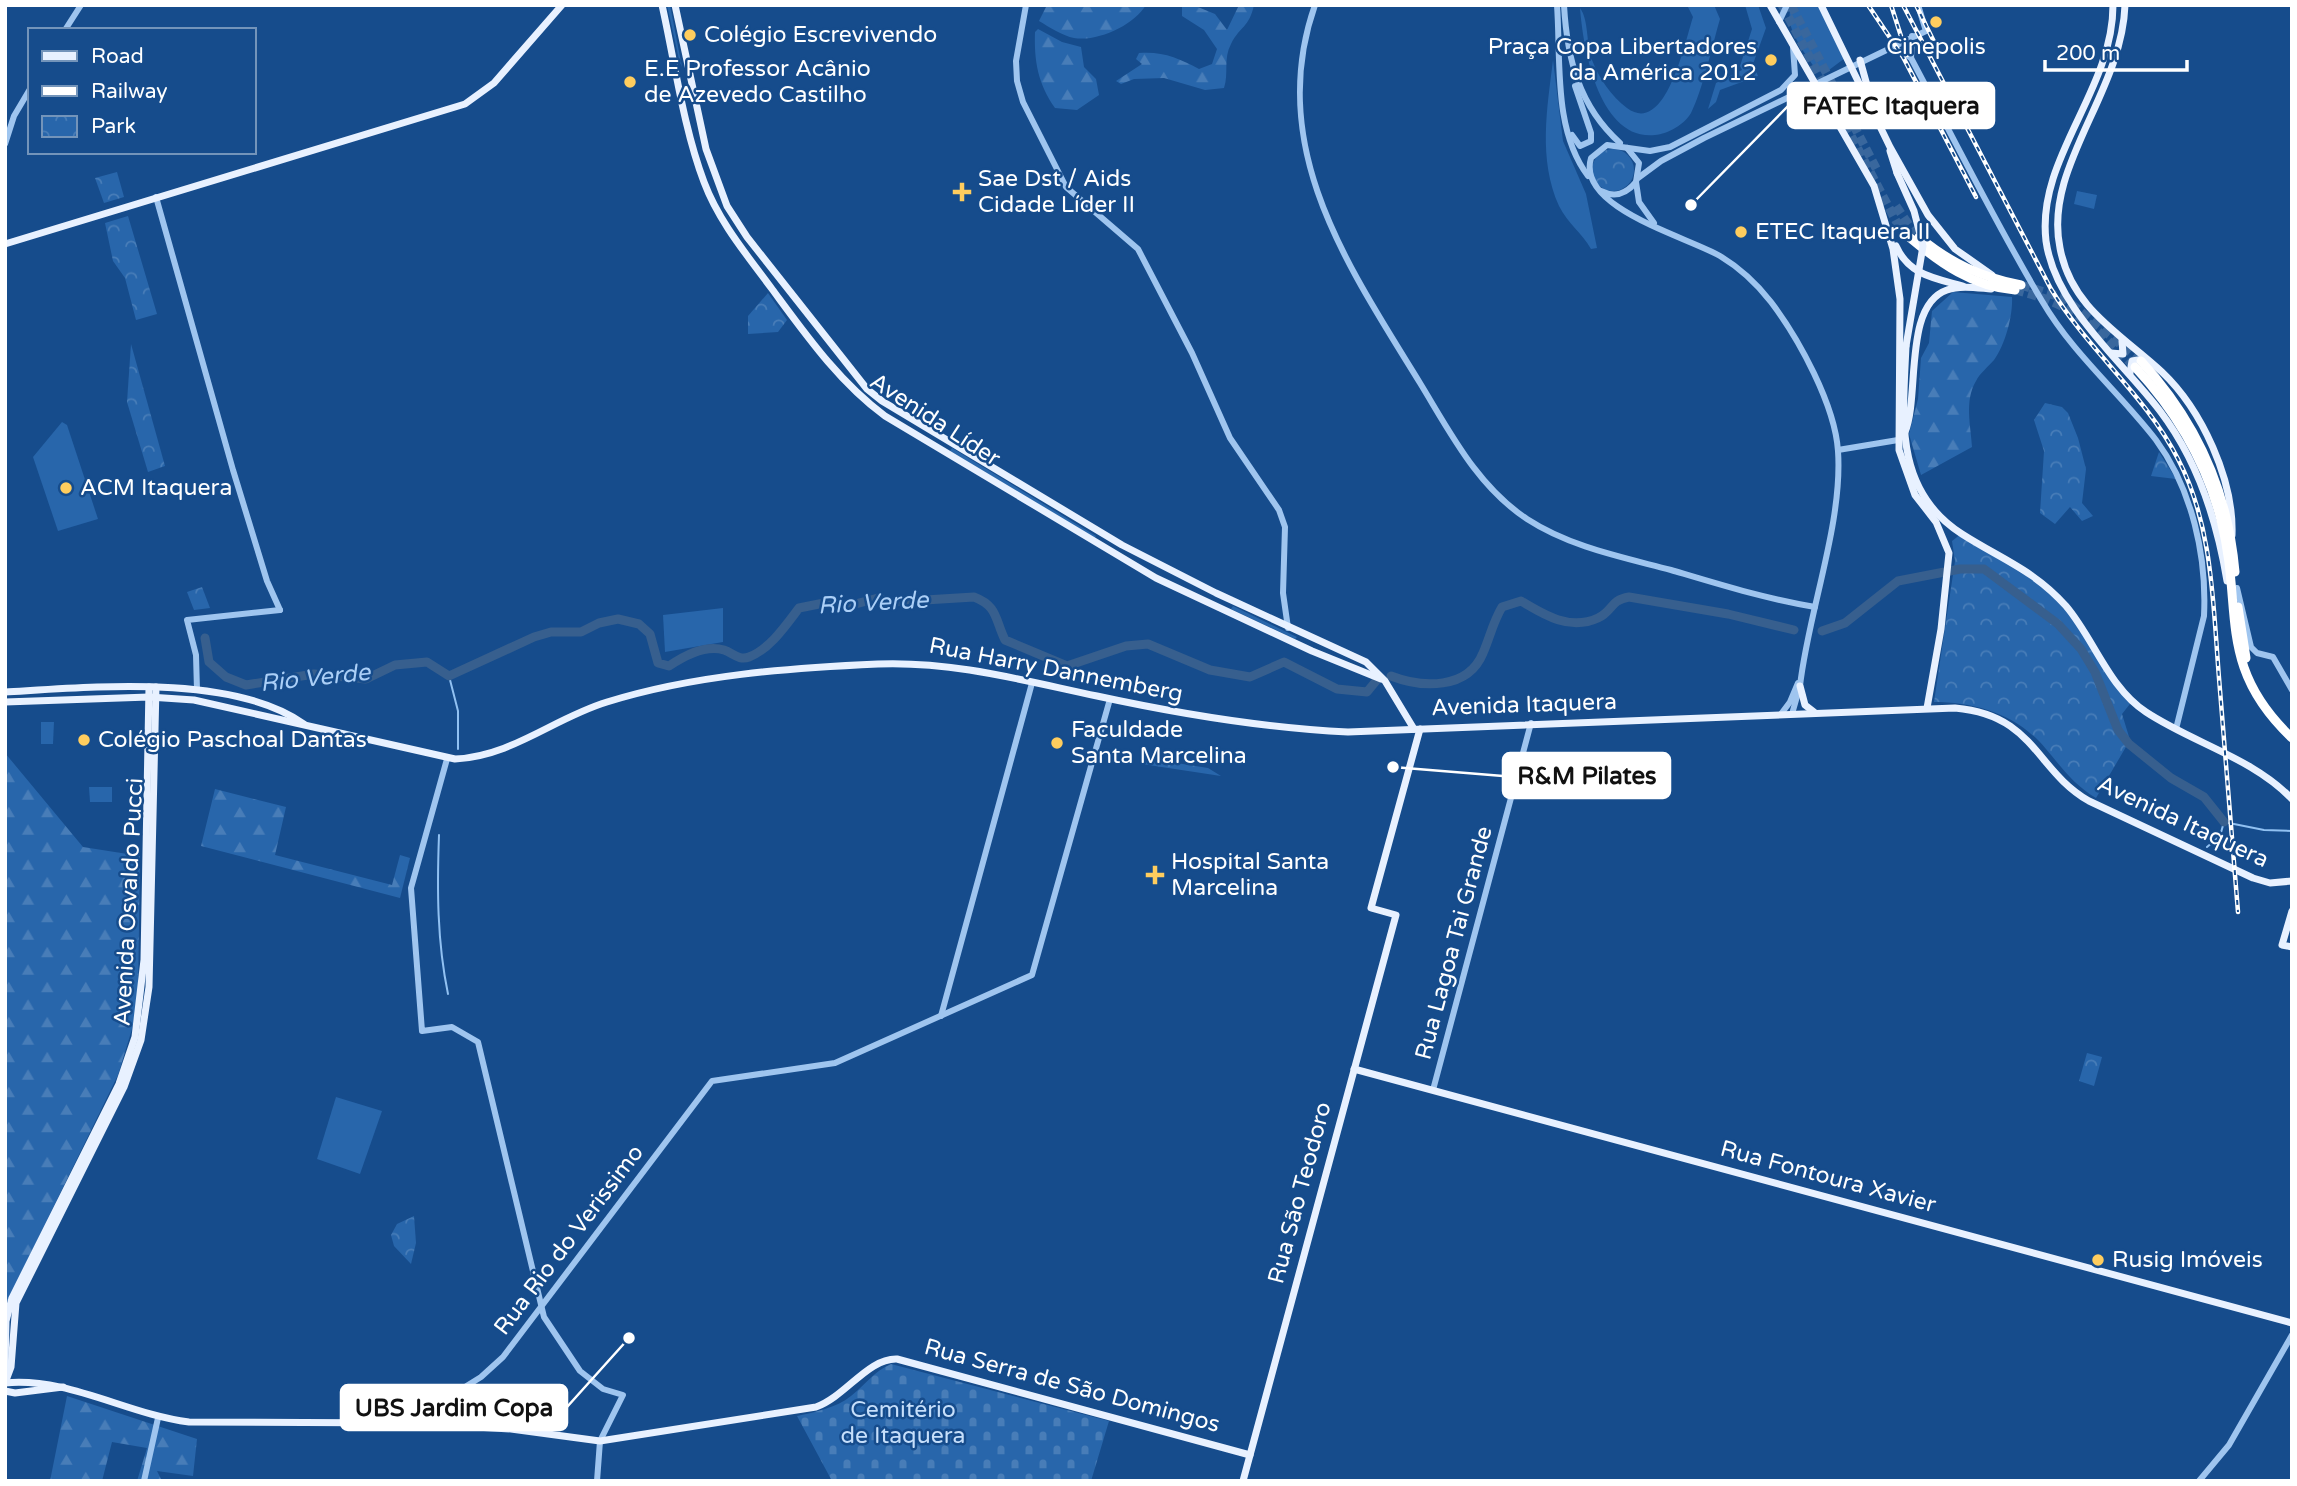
<svg xmlns="http://www.w3.org/2000/svg" width="2297" height="1486" font-family="'Varela Round',sans-serif">
<defs>
<pattern id="forest-firs" width="22" height="20" patternUnits="userSpaceOnUse" patternTransform="scale(1.75)"><rect width="22" height="20" fill="#2866ab"/><path d="M5 1l3.5 6h-7zM16 11l3.5 6h-7z" fill="#487db8"/></pattern>
<pattern id="cemetery-stones" width="16" height="16" patternUnits="userSpaceOnUse" patternTransform="scale(1.75)"><rect width="16" height="16" fill="#2866ab"/><path d="M2 7V4a2 2 0 0 1 4 0v3zM10 15v-3a2 2 0 0 1 4 0v3z" fill="#487db8"/></pattern>
<pattern id="park-crowns" width="20" height="18" patternUnits="userSpaceOnUse" patternTransform="scale(1.75)"><rect width="20" height="18" fill="#2866ab"/><path d="M2 6a3 3 0 1 1 6 0M12 15a3 3 0 1 1 6 0" fill="none" stroke="#487db8"/></pattern>
</defs>
<rect width="100%" height="100%" fill="#164c8c"/>
<!-- green -->
<g fill="#2866ab">
<polygon points="667,5 670,5 682,67 679,60"/>
<path d="M1687 5H1714L1720 19C1712 46 1703 89 1691 113 1685 124 1668 134 1655 135 1599 141 1583 48 1580 8 1589 20 1586 44 1592 60 1599 78 1611 96 1627 108 1666 137 1685 41 1693 17Z"/>
<polygon points="1745,5 1758,5 1766,28 1753,64 1758,76 1720,90 1716,102 1708,109 1716,83 1742,70 1740,66 1752,29"/>
<path d="M1792 5H1819L1845 58 1825 73 1816 70C1805 52 1782 27 1792 5Z"/>
<path d="M1553 60 1563 141 1586 194 1597 248 1591 249C1582 233 1568 224 1559 206 1538 159 1547 109 1553 60Z"/>
<polygon points="2077,191 2097,195 2094,209 2074,204"/>
<polygon points="62,422 67,425 98,519 58,531 33,457"/>
<polygon points="952,448 1096,536 1095,538 950,451"/>
<polygon points="1233,606 1297,637 1295,639 1231,609"/>
<polygon points="723,608 723,642 665,652 663,615"/>
<polygon points="41,722 54,722 53,744 41,744"/>
<polygon points="89,787 112,787 112,802 90,802"/>
<polygon points="336,1097 382,1111 360,1174 317,1159"/>
</g>
<!-- forest -->
<g fill="url(#forest-firs)">
<path d="M1047 5H1146C1134 25 1098 42 1074 38 1063 36 1049 27 1039 21Z"/>
<path d="M1193 5 1215 14 1227 30 1239 5H1254C1249 28 1240 26 1231 44 1223 59 1229 73 1224 88L1205 90 1164 78 1134 79 1121 84 1116 81 1142 64 1136 59 1139 53C1162 51 1179 58 1199 69L1212 64 1217 49 1204 30 1182 16V7Z"/>
<path d="M1038 29 1062 42 1081 47 1084 67 1096 79 1099 95 1077 110 1055 108C1038 84 1034 61 1035 32Z"/>
<path d="M1953 292 2012 297C2013 316 2005 345 1994 360 1988 367 1980 373 1976 381 1964 401 1971 426 1972 447L1921 475 1909 434 1918 399 1921 358 1929 343 1932 311Z"/>
<polygon points="5,753 83,847 140,856 138,995 132,1029 118,1075 5,1306"/>
<polygon points="215,789 286,807 275,855 392,885 400,855 410,858 400,898 201,846"/>
<polygon points="67,1396 197,1439 193,1476 157,1471 162,1481 137,1481 147,1448 112,1442 102,1481 50,1481"/>
</g>
<!-- cemetery -->
<path fill="url(#cemetery-stones)" d="M891 1364 1109 1421 1091 1481H832L797 1416C815 1412 836 1408 851 1396 865 1385 873 1372 891 1364Z"/>
<!-- park -->
<g fill="url(#park-crowns)">
<circle cx="1613" cy="170" r="21"/>
<polygon points="117,172 124,197 104,203 95,178"/>
<polygon points="128,216 157,314 136,320 125,278 113,261 105,223"/>
<polygon points="768,293 787,320 778,332 748,334 748,316"/>
<polygon points="131,344 165,466 148,472 127,402"/>
<polygon points="2045,403 2062,407 2068,413 2078,438 2086,469 2082,503 2093,516 2082,521 2070,507 2055,524 2040,513 2044,451 2034,420"/>
<polygon points="2159,452 2176,479 2151,476"/>
<path d="M1961 534 2052 591 2133 700 2122 714 2130 740 2096 798C2074 785 2062 768 2046 749 2018 715 1977 702 1934 702L1955 561 1952 541Z"/>
<polygon points="202,587 210,608 194,610 187,592"/>
<polygon points="1145,758 1208,768 1221,776 1142,764"/>
<polygon points="2087,1053 2102,1057 2094,1086 2079,1081"/>
<polygon points="414,1216 416,1243 411,1264 394,1246 391,1235 397,1224"/>
</g>
<g fill="none" stroke-linecap="round" stroke-linejoin="round">
<!-- stream -->
<g stroke="#91c1f2" stroke-width="2">
<polyline points="449,676 458,711 458,749"/>
<path d="M439 835C437 889 437 941 448 994"/>
<polyline points="2207,847 2220,836 2224,822 2264,830 2292,831"/>
</g>
<!-- river -->
<g stroke="#375f8e" stroke-width="9">
<polyline points="1822,631 1845,623 1898,581 1960,569 1984,569 2058,624 2081,649 2095,672 2118,730 2129,744 2171,778 2204,797 2224,822"/>
<path d="M205 638 209 662 226 677 246 685 314 674 366 679 395 665 427 662 449 676 534 637 551 632H581L599 623 618 619 639 624 650 634 658 663 669 666C684 656 705 644 724 650 733 653 739 661 749 657 770 649 786 625 799 608L824 603 848 606 878 598 892 602 974 597C998 606 995 620 1005 640L1067 666 1126 646 1148 644 1210 670 1250 677 1284 662 1337 689 1367 692 1376 681"/>
<path d="M1391 676C1422 688 1468 690 1483 653 1490 637 1493 622 1502 607L1521 601C1544 615 1570 631 1598 618 1613 611 1610 600 1629 597L1728 614 1794 630"/>
</g>
<!-- highway-tunnel -->
<g stroke="#39679d" stroke-width="9" stroke-dasharray="9 4.5" stroke-linecap="butt">
<polyline points="1782,5 1896,221 1909,237"/>
<polyline points="1791,5 1878,172"/>
<polyline points="1896,206 1915,234"/>
<polyline points="2021,285 2064,298 2141,361"/>
<path d="M2015 290C2076 305 2091 324 2135 367"/>
</g>
<!-- minor -->
<g stroke="#9fc5ef" stroke-width="6">
<polyline points="1026,5 1016,61 1017,81 1023,102 1066,187 1138,249 1192,353 1230,438 1279,510 1285,527 1283,593 1288,628"/>
<path d="M1315 5C1265 147 1348 266 1420 383 1450 432 1477 486 1527 519 1570 547 1622 557 1671 570 1718 584 1766 599 1815 607"/>
<path d="M1557 5C1561 60 1553 130 1588 176"/>
<path d="M1564 5C1567 59 1579 106 1620 143"/>
<polyline points="1779,22 1787,5"/>
<polyline points="65,30 81,5"/>
<path d="M1912 36 1911 58C1954 139 1995 222 2042 301 2073 354 2119 392 2156 440 2192 489 2207 556 2204 616L2176 729"/>
<polyline points="1891,46 1911,58"/>
<polyline points="1572,135 1580,146 1591,141 1591,133 1575,86"/>
<polyline points="5,144 14,116 30,89"/>
<polyline points="1638,178 1661,161 1704,138 1926,31 1918,5"/>
<polyline points="1636,182 1639,202 1654,223"/>
<path d="M1601 191C1615 198 1626 194 1636 182L1639 163 1627 148"/>
<polyline points="156,197 233,470 267,581 280,610"/>
<polyline points="1838,450 1898,440"/>
<polyline points="2237,588 2251,647 2257,653 2273,657 2292,690"/>
<polyline points="197,690 196,655 187,620 280,610"/>
<polyline points="1781,714 1790,702 1798,683"/>
<path d="M1792 714 1800 686C1808 613 1843 523 1838 451 1835 405 1799 339 1771 302 1757 284 1740 268 1720 256 1688 237 1576 208 1591 158L1607 145 1650 151 1670 147 1781 90 1795 75 1793 47"/>
<polyline points="447,759 411,888 422,1031 452,1027 478,1042 544,1317 580,1371 603,1389 623,1395 600,1441 597,1481"/>
<polyline points="941,1016 1032,683"/>
<polyline points="1433,1090 1531,723"/>
<polyline points="407,1423 481,1377 503,1357 712,1081 835,1063 1032,975 1110,699"/>
<polyline points="432,1427 432,1415 438,1405"/>
<polyline points="144,1481 158,1418"/>
<polyline points="2199,1481 2229,1445 2292,1335"/>
</g>
<!-- major -->
<g stroke="#e8f1ff" stroke-width="7">
<path d="M662 5C675 63 683 126 704 182 719 222 747 255 772 289 806 335 839 382 885 416L1156 578 1312 651 1381 679"/>
<polyline points="675,5 706,149 727,206 747,237 867,389 882,401 1122,545 1216,593 1366,662 1385,681 1414,729"/>
<polyline points="1770,5 1874,186 1893,249 1900,299 1899,450 1915,495 1936,522 1949,553 1941,629 1927,708"/>
<polyline points="1821,5 1890,147 1928,215 1955,249 1992,275"/>
<path d="M2113 5C2113 91 2036 158 2046 241 2055 307 2122 361 2160 411 2198 461 2217 520 2227 581"/>
<path d="M2125 5C2122 93 2043 167 2060 248 2071 308 2121 334 2162 372 2202 410 2234 480 2232 535"/>
<polyline points="1860,60 1868,89"/>
<polyline points="1890,151 1897,173"/>
<polyline points="5,244 465,104 494,83 562,5"/>
<path d="M1896 246C1909 275 1934 278 1963 286"/>
<path d="M1906 346C1903 416 1893 490 1962 534 2001 559 2034 570 2066 606 2094 639 2109 688 2146 712 2193 743 2253 758 2292 799"/>
<polyline points="2111,353 2123,354 2122,341"/>
<polyline points="2130,373 2132,361 2144,359"/>
<path d="M1905 432C1920 396 1903 305 1947 290 1960 285 1978 288 1991 289"/>
<polyline points="1800,686 1805,705 1814,712"/>
<path d="M5 692C90 687 232 673 304 724"/>
<path d="M5 702 149 697 194 700 455 759C513 756 554 718 607 702 694 675 788 668 878 664 953 661 1025 681 1097 696 1180 714 1263 728 1348 732L1955 708C2035 715 2035 770 2089 801L2253 878 2270 883 2292 881"/>
<polyline points="2292,911 2282,945 2292,947"/>
<polyline points="1354,1069 2292,1323"/>
<polyline points="5,1368 6,1321 12,1298 119,1084 135,1037 144,960 149,687"/>
<path d="M5 1383C69 1377 126 1414 189 1422L405 1423 511 1429 600 1441 816 1407C846 1396 868 1358 897 1359L1250 1455"/>
<polyline points="5,1383 11,1367 16,1303 124,1087 141,1040 149,987 156,687"/>
<polyline points="5,1391 15,1393 63,1387"/>
<polyline points="1243,1481 1396,915 1371,908 1420,729"/>
</g>
<!-- highway -->
<g stroke="#fff" stroke-width="9">
<path d="M1909 237C1940 263 1973 287 2015 290"/>
<path d="M1919 237C1950 263 1981 277 2021 285"/>
<path d="M2141 361C2196 421 2228 491 2235 572"/>
<path d="M2135 367C2176 411 2206 462 2221 520 2244 609 2215 665 2292 738"/>
<polyline points="2238,607 2246,658"/>
</g>
<!-- rail casing -->
<g stroke="#fff" stroke-width="4.5">
<g id="rail">
<polyline points="1868,5 1903,57 1976,197"/>
<polyline points="1891,5 1907,55"/>
<path d="M1903 5 2051 289C2088 350 2146 396 2178 459 2213 526 2213 605 2219 678 2225 756 2232 834 2238 912"/>
<polyline points="1916,5 1939,52"/>
</g>
</g>
<!-- rail -->
<use href="#rail" stroke="#164c8c" stroke-width="2" stroke-dasharray="5" stroke-linecap="butt"/>
<!-- major-bridge -->
<polyline stroke="#e8f1ff" stroke-width="7" points="1897,173 1914,211 1923,246 1906,346"/>
</g>
<!-- markers -->
<g fill="#ffcd5e" stroke="#164c8c" stroke-width="2.5">
<circle cx="1936" cy="22" r="7"/>
<circle cx="690" cy="35" r="7"/>
<circle cx="1771" cy="60" r="7"/>
<circle cx="630" cy="82" r="7"/>
<path d="M958.5 181.5h7v7h7v7h-7v7h-7v-7h-7v-7h7z"/>
<circle cx="1741" cy="232" r="7"/>
<circle cx="66" cy="488" r="7"/>
<circle cx="84" cy="740" r="7"/>
<circle cx="1057" cy="743" r="7"/>
<path d="M1151.5 864.5h7v7h7v7h-7v7h-7v-7h-7v-7h7z"/>
<circle cx="2098" cy="1260" r="7"/>
</g>
<g text-anchor="middle" dominant-baseline="central" stroke-width="5" stroke-linejoin="round" paint-order="stroke">
<!-- poi labels -->
<g font-size="23" fill="#fff" stroke="#164c8c" text-anchor="start">
<text x="704" y="35">Colégio Escrevivendo</text>
<text x="1757" y="47" text-anchor="end">Praça Copa Libertadores<tspan x="1757" dy="26">da América 2012</tspan></text>
<text x="1936" y="47" text-anchor="middle">Cinepolis</text>
<text x="644" y="69">E.E Professor Acânio<tspan x="644" dy="26">de Azevedo Castilho</tspan></text>
<text x="978" y="179">Sae Dst / Aids<tspan x="978" dy="26">Cidade Líder II</tspan></text>
<text x="1755" y="232">ETEC Itaquera II</text>
<text x="80" y="488">ACM Itaquera</text>
<text x="1071" y="730">Faculdade<tspan x="1071" dy="26">Santa Marcelina</tspan></text>
<text x="98" y="740">Colégio Paschoal Dantas</text>
<text x="1171" y="862">Hospital Santa<tspan x="1171" dy="26">Marcelina</tspan></text>
<text x="2112" y="1260">Rusig Imóveis</text>
</g>
<!-- street labels -->
<g font-size="23" fill="#fff" stroke="#164c8c">
<text transform="translate(935 420) rotate(33)">Avenida Líder</text>
<text transform="translate(1056 670) rotate(11)">Rua Harry Dannemberg</text>
<text transform="translate(1524 705) rotate(-2)">Avenida Itaquera</text>
<text transform="translate(2183 822) rotate(25)">Avenida Itaquera</text>
<text transform="translate(129 902) rotate(-87)">Avenida Osvaldo Pucci</text>
<text transform="translate(1454 943) rotate(-75)">Rua Lagoa Tai Grande</text>
<text transform="translate(1828 1177) rotate(15)">Rua Fontoura Xavier</text>
<text transform="translate(1300 1193) rotate(-75)">Rua São Teodoro</text>
<text transform="translate(569 1240) rotate(-53)">Rua Rio do Verissimo</text>
<text transform="translate(1072 1386) rotate(15)">Rua Serra de São Domingos</text>
</g>
<!-- park labels -->
<g font-size="23" fill="#c6dffb" stroke="#164c8c">
<text x="903" y="1410">Cemitério<tspan x="903" dy="26">de Itaquera</tspan></text>
</g>
<!-- water labels -->
<g font-size="24" font-style="italic" fill="#abcff7" stroke="#164c8c">
<text transform="translate(873 603) rotate(-3)">Rio Verde</text>
<text transform="translate(315 678) rotate(-6)">Rio Verde</text>
</g>
</g>
<!-- callouts -->
<path fill="none" stroke="#fff" stroke-width="2.5" d="M1691 205L1788 106M1393 767L1503 776M629 1338L567 1407"/>
<g fill="#fff" stroke="#164c8c" stroke-width="2.5">
<circle cx="1691" cy="205" r="7"/>
<circle cx="1393" cy="767" r="7"/>
<circle cx="629" cy="1338" r="7"/>
</g>
<g fill="#fff" stroke="#fff" stroke-width="2.5">
<rect x="1788" y="83" width="206" height="45" rx="7"/>
<rect x="1503" y="753" width="167" height="45" rx="7"/>
<rect x="341" y="1385" width="226" height="45" rx="7"/>
</g>
<g font-size="24" text-anchor="middle" font-weight="bold" fill="#111">
<text x="1891" y="114">FATEC Itaquera</text>
<text x="1587" y="784">R&amp;M Pilates</text>
<text x="454" y="1416">UBS Jardim Copa</text>
</g>
<!-- border -->
<rect width="2297" height="1486" fill="none" stroke="#ffffff" stroke-width="14"/>
<!-- legend -->
<rect x="28" y="28" width="228" height="126" fill="#164c8c" stroke="#7394ba" stroke-width="2"/>
<rect x="42" y="51" width="35" height="10" fill="#e8f1ff" stroke="#7394ba" stroke-width="2"/>
<text x="91" y="63" font-size="21" fill="#ffffff">Road</text>
<rect x="42" y="86" width="35" height="10" fill="#ffffff" stroke="#7394ba" stroke-width="2"/>
<text x="91" y="98" font-size="21" fill="#ffffff">Railway</text>
<rect x="42" y="116" width="35" height="21" fill="url(#park-crowns)" stroke="#7394ba" stroke-width="2"/>
<text x="91" y="133" font-size="21" fill="#ffffff">Park</text>
<!-- scale -->
<path d="M2045 60v10h142v-10" fill="none" stroke="#ffffff" stroke-width="3.5"/>
<text x="2056" y="60" font-size="21" fill="#ffffff" stroke="#164c8c" stroke-width="5" paint-order="stroke">200 m</text>
</svg>
